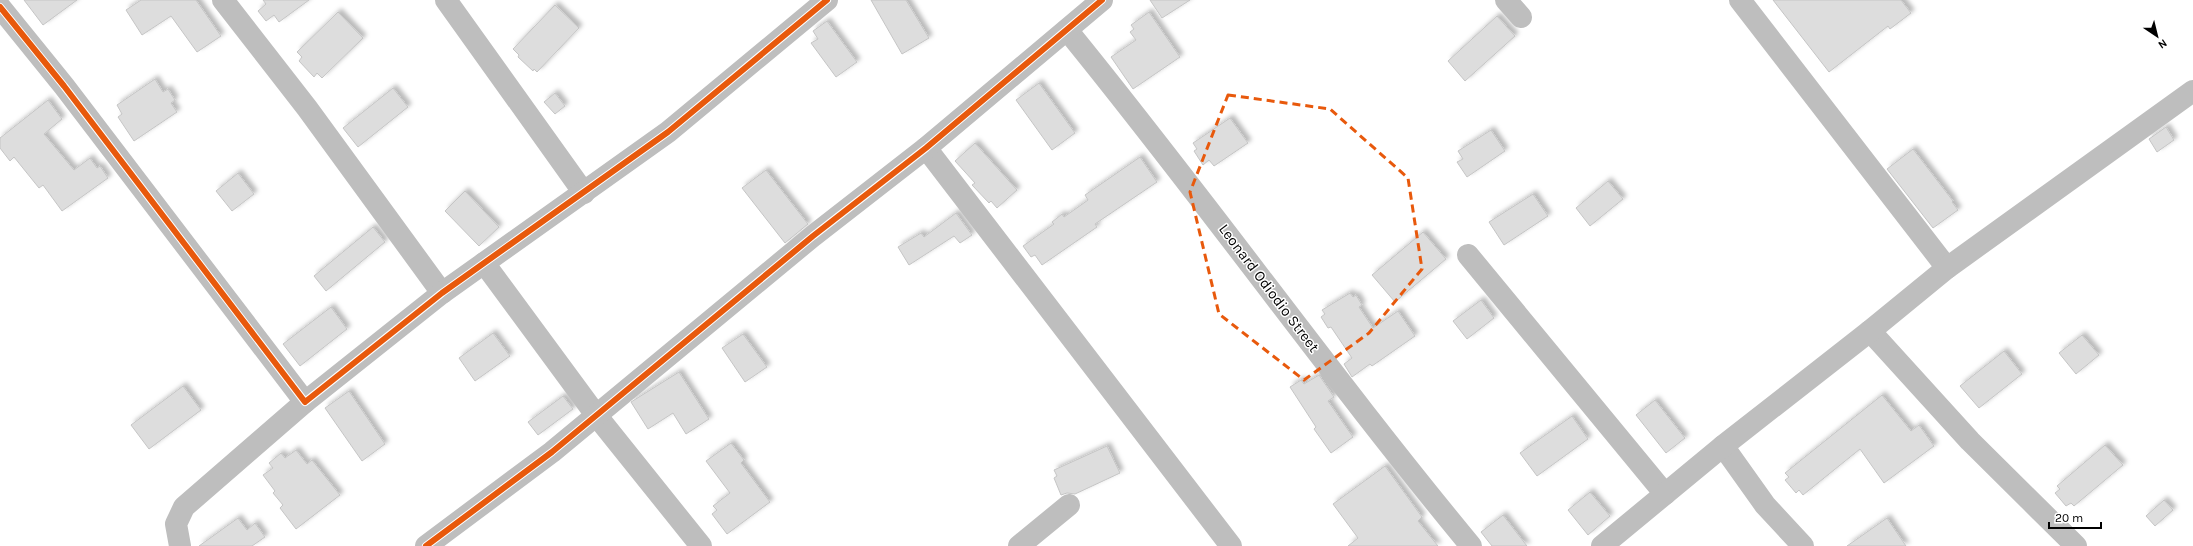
<svg xmlns="http://www.w3.org/2000/svg" width="2193" height="546" font-family="Karla,sans-serif">
<defs>
<filter id="shadow"><feDropShadow dx="3.5" dy="-3.5" stdDeviation="2" flood-color="#0004"/></filter>
</defs>
<rect width="100%" height="100%" fill="#fff"/>
<!-- building -->
<g fill="#ddd" stroke="#c5c5c5" filter="url(#shadow)">
<polygon points="24,0 77,0 43,25"/>
<polygon points="141,0 196,0 221,36 197,52 171,16 142,35 126,10"/>
<polygon points="263,0 309,0 279,22 274,15 266,21 258,11 266,4"/>
<polygon points="871,0 906,0 929,38 902,54"/>
<polygon points="1150,0 1190,0 1162,18"/>
<polygon points="1773,0 1901,0 1911,13 1890,29 1888,26 1829,72"/>
<polygon points="555,5 579,28 537,72 534,69 533,71 518,57 519,55 513,49"/>
<polygon points="338,12 363,38 322,78 317,73 314,77 299,61 302,57 297,52"/>
<polygon points="1149,12 1180,57 1133,89 1111,57 1136,40 1130,32 1134,29 1131,25"/>
<polygon points="1497,16 1515,36 1465,81 1448,61"/>
<polygon points="827,21 857,62 836,77 811,43 818,39 813,31"/>
<polygon points="155,79 163,92 168,89 175,100 171,103 177,112 134,141 118,117 122,114 117,105"/>
<polygon points="1039,83 1075,133 1052,150 1016,100"/>
<polygon points="393,88 408,107 358,147 343,128"/>
<polygon points="555,93 565,106 555,114 544,102"/>
<polygon points="48,100 62,119 44,134 74,170 90,158 97,168 100,166 108,178 62,211 43,185 39,188 14,157 10,161 0,148 0,138"/>
<polygon points="1230,118 1248,143 1214,166 1209,160 1203,165 1194,151 1197,149 1193,143"/>
<polygon points="2166,127 2174,140 2157,152 2149,139"/>
<polygon points="1491,130 1505,151 1467,177 1457,162 1463,159 1458,151"/>
<polygon points="975,143 1017,190 997,208 991,201 989,203 972,185 975,183 955,161"/>
<polygon points="1913,149 1953,201 1952,202 1958,210 1933,228 1887,169"/>
<polygon points="1140,157 1157,182 1095,224 1097,227 1042,265 1035,255 1031,257 1023,246 1054,224 1052,222 1062,214 1064,217 1088,200 1085,195"/>
<polygon points="766,170 808,224 785,243 742,188"/>
<polygon points="238,173 254,194 232,211 216,191"/>
<polygon points="1608,181 1623,199 1590,226 1576,208"/>
<polygon points="465,191 499,227 479,246 445,211"/>
<polygon points="1533,194 1548,216 1504,245 1489,222"/>
<polygon points="956,213 972,235 960,243 954,236 909,265 898,247 921,233 924,237"/>
<polygon points="373,227 385,242 326,291 314,276"/>
<polygon points="1423,232 1446,259 1395,302 1372,275"/>
<polygon points="1350,293 1353,297 1356,295 1362,305 1359,307 1373,328 1398,311 1415,336 1372,366 1370,364 1352,377 1344,364 1352,358 1331,327 1328,328 1321,317 1325,314 1322,310"/>
<polygon points="1481,300 1494,318 1467,339 1453,321"/>
<polygon points="331,307 347,329 300,366 283,344"/>
<polygon points="493,333 510,356 475,381 459,358"/>
<polygon points="743,334 767,367 745,382 722,348"/>
<polygon points="2082,335 2099,355 2076,374 2059,353"/>
<polygon points="2004,351 2022,374 1979,408 1960,386"/>
<polygon points="679,372 709,419 686,434 673,413 648,429 631,402"/>
<polygon points="1319,375 1334,397 1328,401 1353,437 1331,453 1314,429 1316,427 1290,387 1301,380 1304,384"/>
<polygon points="183,386 201,410 149,449 131,425"/>
<polygon points="349,391 385,444 362,461 325,408"/>
<polygon points="1882,395 1911,431 1919,425 1934,446 1884,483 1860,449 1803,495 1799,490 1796,493 1785,480 1789,477 1785,473"/>
<polygon points="563,396 573,409 538,435 528,422"/>
<polygon points="1655,400 1685,438 1666,453 1636,415"/>
<polygon points="1572,416 1588,439 1537,476 1520,453"/>
<polygon points="731,443 744,460 741,463 770,502 727,534 712,514 717,510 713,506 730,493 706,461"/>
<polygon points="2105,445 2123,465 2074,506 2071,503 2066,506 2055,493 2060,489 2057,486"/>
<polygon points="1107,446 1120,473 1075,494 1067,493 1061,495 1054,478 1057,476 1054,470"/>
<polygon points="296,450 307,464 312,460 340,495 296,529 280,508 283,505 273,493 275,491 263,475 273,468 269,463 281,453 285,458"/>
<polygon points="1385,466 1422,517 1418,521 1438,546 1348,546 1358,538 1333,504"/>
<polygon points="1590,492 1610,516 1588,535 1568,510"/>
<polygon points="2164,500 2173,510 2155,526 2146,516"/>
<polygon points="1503,515 1527,546 1492,546 1481,532"/>
<polygon points="238,518 247,530 255,523 265,537 252,546 199,546"/>
<polygon points="1887,518 1906,546 1847,546"/>
</g>
<g fill="none" stroke-linecap="round" stroke-linejoin="round">
<!-- minor -->
<g stroke="#bebebe" stroke-width="22">
<polyline points="223,0 307,108 442,293"/>
<polyline points="446,0 584,193"/>
<polyline points="1506,0 1521,17"/>
<polyline points="1740,0 1947,268"/>
<polyline points="0,7 64,86 305,402 442,293 668,132 827,0"/>
<path d="M1067 30C1205 199 1332 378 1471 546"/>
<polyline points="926,148 1231,546"/>
<polyline points="1468,255 1665,494"/>
<polyline points="484,263 596,415 701,546"/>
<polyline points="1870,331 1970,441 2076,546"/>
<polyline points="1723,446 1765,505 1803,546"/>
<polyline points="180,546 176,524 184,507 305,402"/>
<polyline points="426,546 552,452 813,236 926,148 1102,0"/>
<polyline points="1019,546 1069,505"/>
<polyline points="1602,546 1723,446 1870,331 1947,268 2193,91"/>
</g>
<!-- cycleway casing -->
<g stroke="#fff" stroke-width="8">
<g id="cycleway">
<polyline points="0,7 64,86 305,402 442,293 668,132 827,0"/>
<polyline points="426,546 552,452 813,236 926,148 1102,0"/>
</g>
</g>
<!-- cycleway -->
<use href="#cycleway" stroke="#e8590c" stroke-width="6"/>
</g>
<!-- marked area -->
<path fill="none" stroke="#e8590c" stroke-width="3" stroke-dasharray="8 5" stroke-linejoin="round" d="M1228 95 1330 109 1408 178 1422 269 1369 333 1304 380 1219 314 1190 192Z"/>
<g text-anchor="middle" dominant-baseline="central" stroke-width="3" stroke-linejoin="round" paint-order="stroke">
<!-- street labels -->
<g font-size="15" fill="#000" stroke="#fff">
<text transform="translate(1269 288) rotate(53)">Leonard Odiodio Street</text>
</g>
</g>
<!-- north arrow -->
<g transform="translate(2157 36) rotate(145)" stroke="#ffffff" stroke-width="3" paint-order="stroke">
<path d="M0-3L7 15L0 10L-7 15Z" fill="#000000"/>
<text y="-6" font-size="11" font-weight="bold" text-anchor="middle" fill="#000000">N</text>
</g>
<!-- scale -->
<path d="M2049 522v6h52v-6" fill="none" stroke="#000000" stroke-width="2"/>
<text x="2055" y="522" font-size="12" fill="#000000" stroke="#ffffff" stroke-width="3" paint-order="stroke">20 m</text>
</svg>
